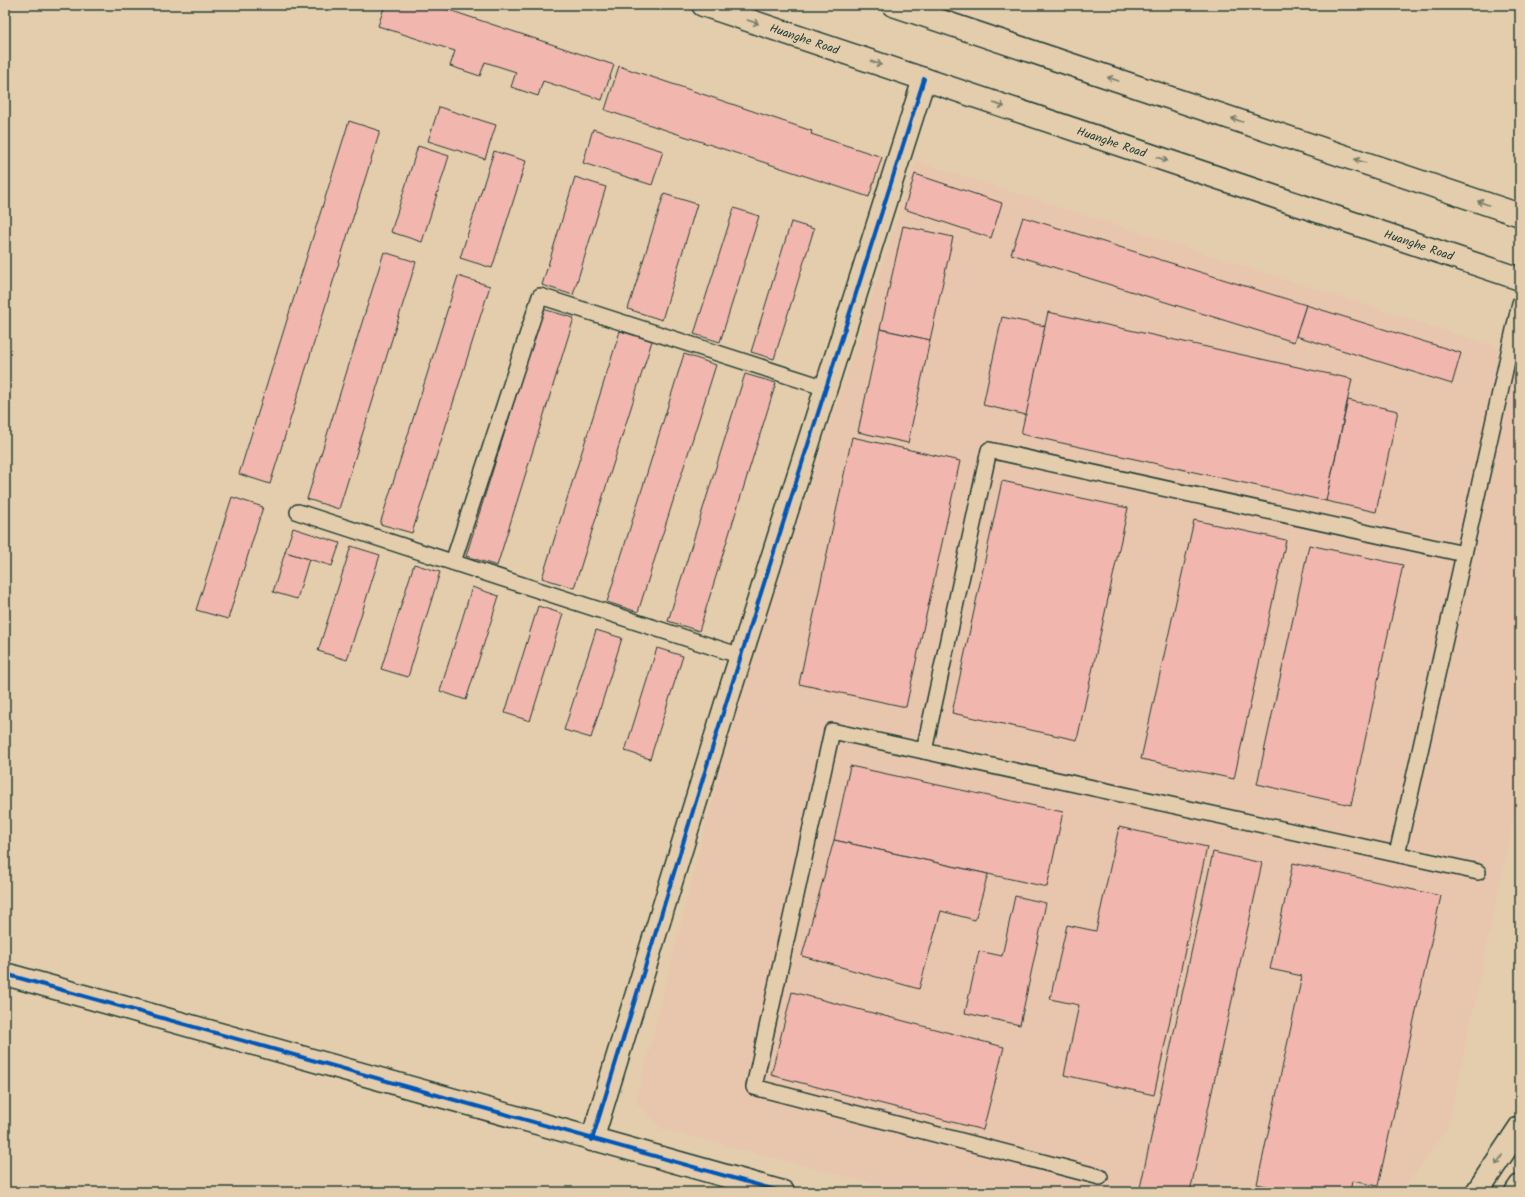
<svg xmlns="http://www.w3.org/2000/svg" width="1525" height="1197" font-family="Kalam,sans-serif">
<rect width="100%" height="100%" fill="#e4cdad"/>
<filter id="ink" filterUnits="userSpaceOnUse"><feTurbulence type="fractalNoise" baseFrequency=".025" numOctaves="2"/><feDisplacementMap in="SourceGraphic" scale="8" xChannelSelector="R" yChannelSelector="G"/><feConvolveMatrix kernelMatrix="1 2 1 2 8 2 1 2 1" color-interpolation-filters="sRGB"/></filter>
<g filter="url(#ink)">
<!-- built -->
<polygon fill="#e8c6ad" points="916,161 1520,354 1520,791 1448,1129 1401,1192 905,1192 661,1129 636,1102 730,728"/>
<!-- building -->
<g fill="#f1b6ae" stroke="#1f3d34">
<polygon points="385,5 434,5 614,65 602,100 543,81 538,96 511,87 516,72 485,62 480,76 450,66 455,51 378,26"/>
<polygon points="619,66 812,131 811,134 882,157 869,197 605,110"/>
<polygon points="439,107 496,125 485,159 428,141"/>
<polygon points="349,121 380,131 270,484 239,474"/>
<polygon points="593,129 663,151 652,185 583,163"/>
<polygon points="418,146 449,156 422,242 391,232"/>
<polygon points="494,151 526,161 492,268 460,258"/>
<polygon points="915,174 1002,203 991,238 904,209"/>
<polygon points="575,177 606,187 573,295 542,285"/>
<polygon points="664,194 697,204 662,320 628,309"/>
<polygon points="734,208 759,216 720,342 694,334"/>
<polygon points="1023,217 1306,305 1294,342 1011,254"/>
<polygon points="791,222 814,229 774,359 751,352"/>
<polygon points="903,226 953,237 930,340 880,329"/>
<polygon points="384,252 416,262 339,509 307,499"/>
<polygon points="458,276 490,286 412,533 380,524"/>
<polygon points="1306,305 1461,353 1452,384 1296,336"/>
<polygon points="543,309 574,318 497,566 466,556"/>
<polygon points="1048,312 1352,379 1326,501 1021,434"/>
<polygon points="1002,317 1045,326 1026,415 983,405"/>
<polygon points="880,329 930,340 908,443 858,432"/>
<polygon points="620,331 652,341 574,588 542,578"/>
<polygon points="684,354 716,365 638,612 607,602"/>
<polygon points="745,374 776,383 699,631 668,621"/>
<polygon points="1348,400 1398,411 1376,512 1326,501"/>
<polygon points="852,437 960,461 906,707 799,684"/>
<polygon points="1002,481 1128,508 1077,740 952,713"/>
<polygon points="232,497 263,507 228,619 196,610"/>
<polygon points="1194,520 1286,540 1234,779 1141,759"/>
<polygon points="293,528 340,543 332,566 285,552"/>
<polygon points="1309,545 1403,565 1351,805 1257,784"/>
<polygon points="351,546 380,555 347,660 318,651"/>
<polygon points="285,552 309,559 297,599 273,592"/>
<polygon points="414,564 440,572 408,677 381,669"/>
<polygon points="472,587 499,596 466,700 440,691"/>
<polygon points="538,606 563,614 530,721 505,713"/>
<polygon points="596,630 622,638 591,738 564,730"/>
<polygon points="657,648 683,656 650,759 625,751"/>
<polygon points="850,766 1063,812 1047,887 834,840"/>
<polygon points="1119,827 1207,847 1154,1095 1064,1075 1079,1005 1050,999 1067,925 1096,931"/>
<polygon points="834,840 988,874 975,920 941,911 919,989 802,956"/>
<polygon points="1213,852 1262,863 1190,1192 1158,1192 1140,1188"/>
<polygon points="1293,863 1441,896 1378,1186 1352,1181 1350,1192 1293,1192 1257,1184 1302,976 1270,969"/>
<polygon points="1015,896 1046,903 1020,1025 965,1013 979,951 1002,956"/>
<polygon points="792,992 1004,1047 983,1130 771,1075"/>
</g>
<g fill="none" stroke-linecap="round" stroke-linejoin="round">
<!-- lane casing -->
<g stroke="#1f3d34" stroke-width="18">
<g id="lane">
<polyline points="298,512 741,656"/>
<polyline points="453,562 540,296 826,388"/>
<polyline points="924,751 989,450 1464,554"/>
<polyline points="1397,854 1520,303"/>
<polyline points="1100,1177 754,1087 832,731 1478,872"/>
</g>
</g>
<!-- street casing -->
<g stroke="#1f3d34" stroke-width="25">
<polyline id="street" points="592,1140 727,700 924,79"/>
</g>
<!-- secondary casing -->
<g stroke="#1f3d34" stroke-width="25">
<g id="secondary">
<polyline points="5,974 783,1192"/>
<polyline points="1477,1192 1520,1127"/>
<polyline points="1516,1192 1520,1186"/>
</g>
</g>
<!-- primary casing -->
<g stroke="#1f3d34" stroke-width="25">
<g id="primary">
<path id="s1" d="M703 5 1520 279"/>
<polyline points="893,5 1520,215"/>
</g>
</g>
<!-- lane -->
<use href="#lane" stroke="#e4cdad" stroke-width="15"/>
<!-- street -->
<use href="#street" stroke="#e4cdad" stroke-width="22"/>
<!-- secondary -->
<use href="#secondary" stroke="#e4cdad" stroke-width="22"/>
<!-- primary -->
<use href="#primary" stroke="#e4cdad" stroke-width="22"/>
<!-- cycleway casing -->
<g stroke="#e4cdad" stroke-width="6">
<g id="cycleway">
<polyline points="5,974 783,1192"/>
<polyline points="592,1140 727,700 924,79"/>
</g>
</g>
<!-- cycleway -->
<use href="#cycleway" stroke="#0057b8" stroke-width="4"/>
</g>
<!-- one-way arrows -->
<defs><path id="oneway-shaft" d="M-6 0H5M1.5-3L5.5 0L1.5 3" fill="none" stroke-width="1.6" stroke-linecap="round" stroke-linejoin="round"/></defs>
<g stroke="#787e6a">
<use href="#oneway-shaft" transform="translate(753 22) rotate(19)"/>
<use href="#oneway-shaft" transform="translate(876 63) rotate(19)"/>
<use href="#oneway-shaft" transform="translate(1113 79) rotate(-161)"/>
<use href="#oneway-shaft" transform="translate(999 105) rotate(19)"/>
<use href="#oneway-shaft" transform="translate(1237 120) rotate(-161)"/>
<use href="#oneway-shaft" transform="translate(1162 159) rotate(19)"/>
<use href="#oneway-shaft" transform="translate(1360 161) rotate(-161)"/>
<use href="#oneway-shaft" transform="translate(1483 203) rotate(-161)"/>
<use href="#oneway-shaft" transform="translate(1499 1160) rotate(123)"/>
</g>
</g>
<g text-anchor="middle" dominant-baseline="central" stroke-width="3.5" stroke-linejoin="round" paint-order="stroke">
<!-- street labels -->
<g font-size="12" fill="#1f3d34" stroke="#e4cdad">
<text stroke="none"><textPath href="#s1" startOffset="107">Huanghe Road</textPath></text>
<text stroke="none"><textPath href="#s1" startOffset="431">Huanghe Road</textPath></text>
<text stroke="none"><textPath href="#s1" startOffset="755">Huanghe Road</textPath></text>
</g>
</g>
<!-- margin -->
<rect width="1525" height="1197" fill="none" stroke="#e4cdad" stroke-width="20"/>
<rect x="10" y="10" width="1505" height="1177" fill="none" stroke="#1f3d34" stroke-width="1.5" filter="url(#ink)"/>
</svg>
